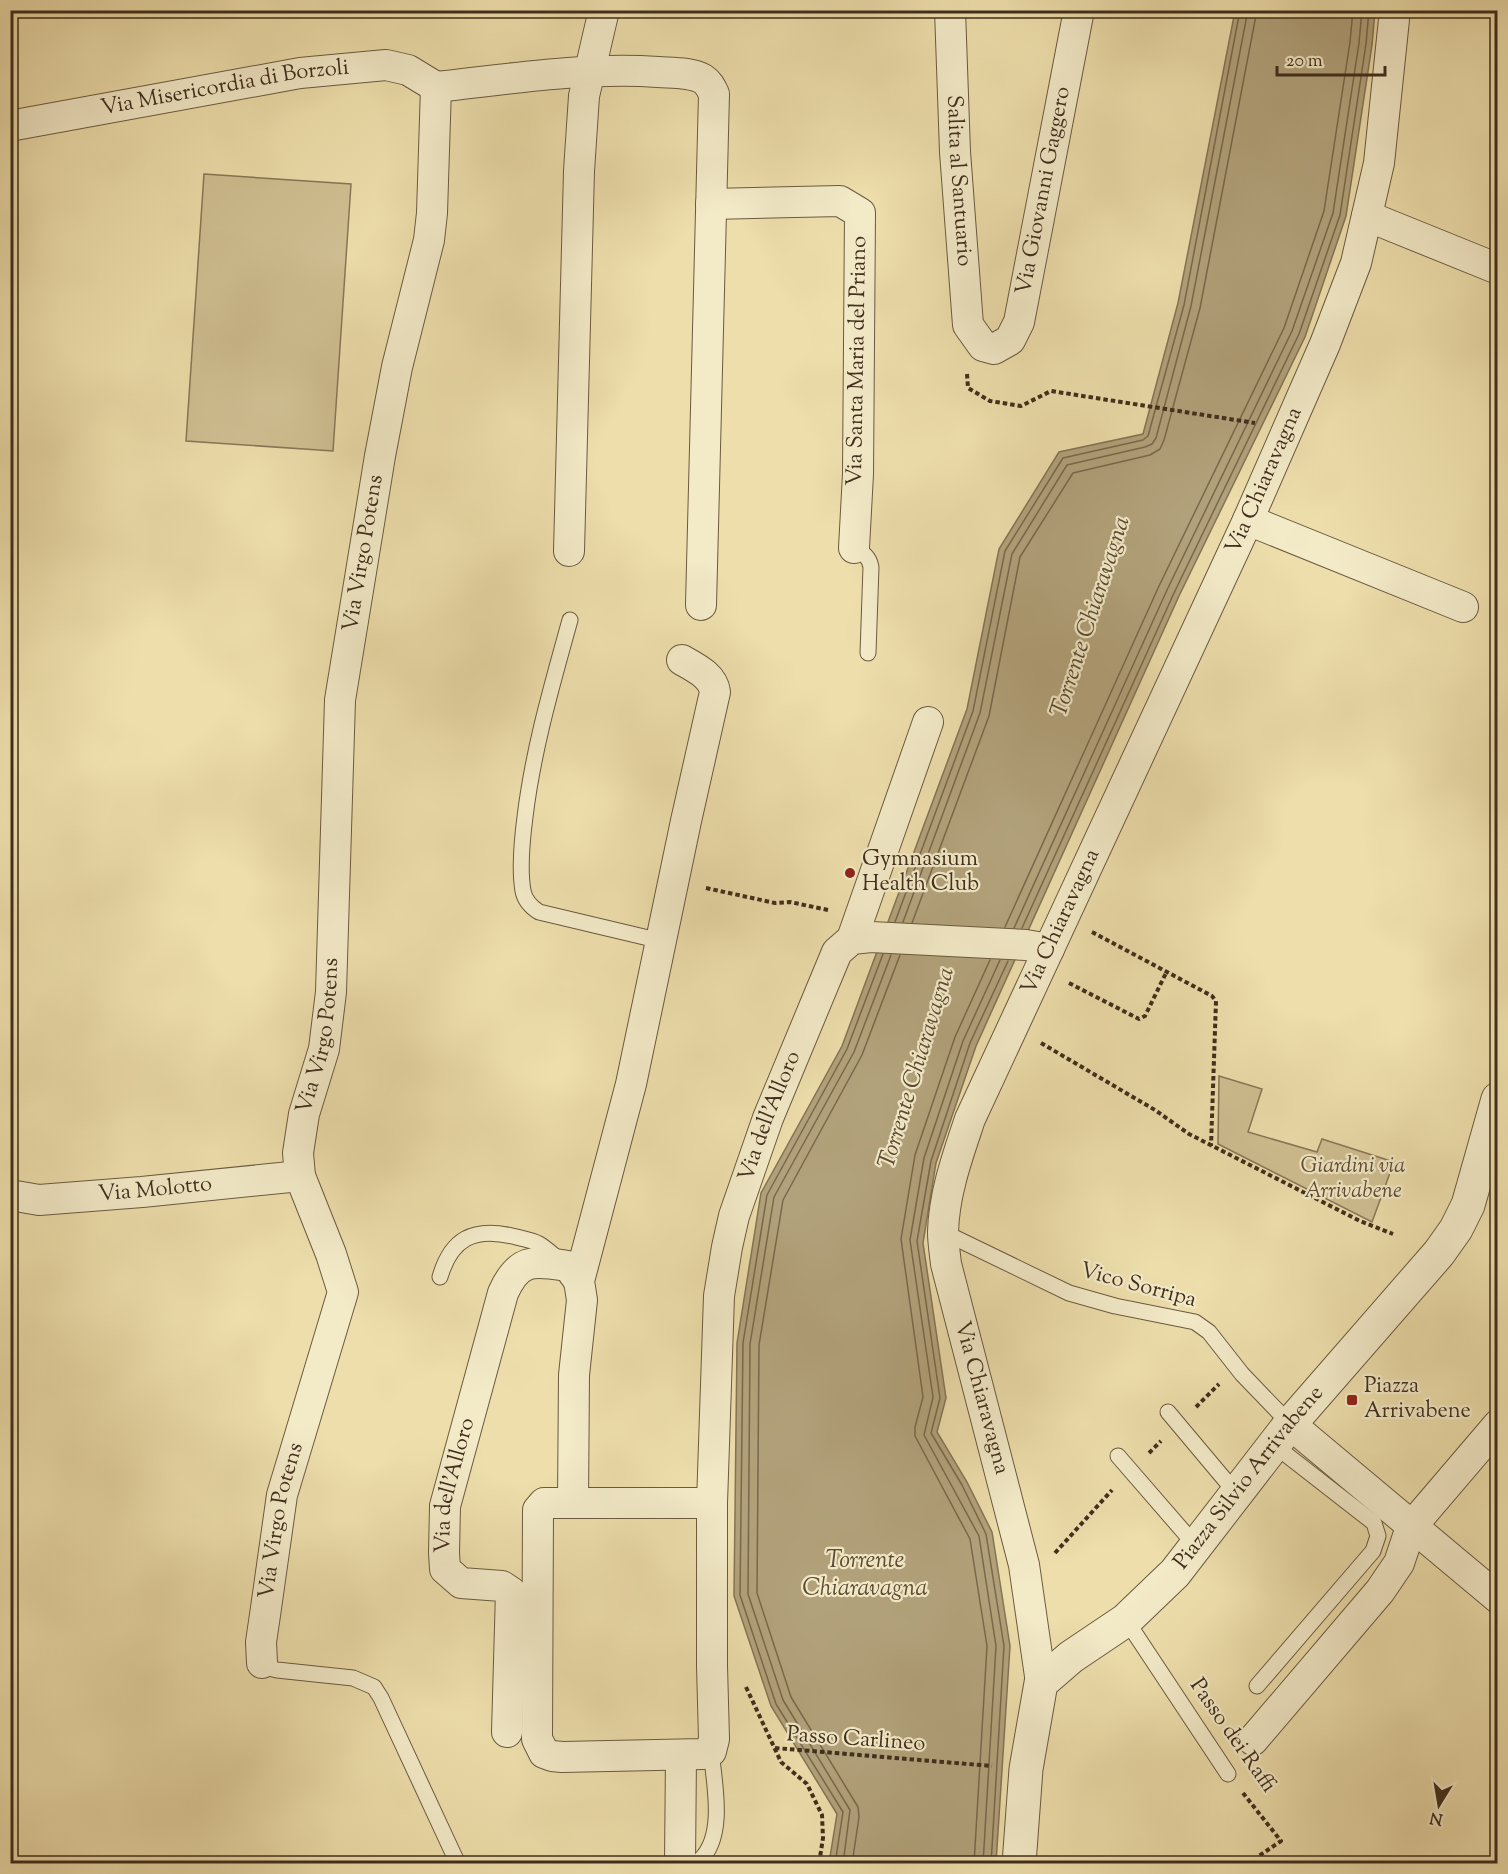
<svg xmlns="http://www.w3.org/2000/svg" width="1508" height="1874" font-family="'Sorts Mill Goudy',serif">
<rect width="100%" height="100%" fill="#eddeab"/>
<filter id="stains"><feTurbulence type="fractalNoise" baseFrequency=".00333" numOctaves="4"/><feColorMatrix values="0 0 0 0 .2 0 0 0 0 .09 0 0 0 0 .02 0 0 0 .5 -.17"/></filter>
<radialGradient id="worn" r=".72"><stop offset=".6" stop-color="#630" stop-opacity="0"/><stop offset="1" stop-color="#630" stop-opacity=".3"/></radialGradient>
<!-- green -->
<g fill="#d0c093" stroke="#887758" stroke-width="1.5">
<polygon points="204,174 351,184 333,451 186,441"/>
<polygon points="1219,1076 1262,1089 1248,1132 1317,1152 1322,1139 1394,1162 1372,1222 1218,1144"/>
</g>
<!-- water -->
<polygon fill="#b2a27b" stroke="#847455" stroke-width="1.5" points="1235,11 1375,11 1372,45 1346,216 1305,337 1179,596 976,1046 936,1163 923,1243 946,1398 937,1432 967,1482 992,1532 1010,1646 996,1863 829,1863 837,1814 771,1706 734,1596 737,1343 761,1193 842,1046 967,709 999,549 1059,452 1143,434 1178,303"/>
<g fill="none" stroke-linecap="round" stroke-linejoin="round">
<!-- shore -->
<g stroke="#79684c" stroke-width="1.5">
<polyline points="895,922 973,711 1005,551 1063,458 1143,440 1148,436 1184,305 1240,10"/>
<polyline points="903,922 980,713 1012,554 1067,465 1145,447 1152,444 1156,438 1191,306 1248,10"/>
<polyline points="912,923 989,716 1020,557 1073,473 1150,455 1160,449 1164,440 1200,308 1257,10"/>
<polyline points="1005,927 1159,586 1284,328 1324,211 1350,42 1353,10"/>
<polyline points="1014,928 1167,590 1292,331 1333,213 1359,43 1362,10"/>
<polyline points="1022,928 1174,593 1299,334 1340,215 1366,44 1369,10"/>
<polyline points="835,1864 843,1812 776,1704 740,1595 743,1343 767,1195 847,1049 883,954"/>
<polyline points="843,1864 850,1810 783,1700 748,1594 750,1344 774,1197 854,1052 891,955"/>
<polyline points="852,1864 859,1817 858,1807 791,1697 757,1593 759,1345 783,1200 862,1055 900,955"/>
<polyline points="974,1864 987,1646 970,1539 915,1436 915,1427 923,1397 901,1239 915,1155 955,1037 990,960"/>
<polyline points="983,1864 996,1646 979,1536 924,1435 933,1397 910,1240 924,1158 963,1041 1000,960"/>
<polyline points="991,1864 1004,1646 986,1534 962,1485 931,1433 940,1398 917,1241 931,1161 970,1043 1008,961"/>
</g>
<!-- service casing -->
<g stroke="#6b5a40" stroke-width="17">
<g id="service">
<path d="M854 548C863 553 869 556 871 567L868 653"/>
<path d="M570 620C552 685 533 750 525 817 522 840 519 868 523 891 525 901 531 907 539 912L661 941"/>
<polyline points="943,1232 1069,1293 1115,1306 1195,1322 1209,1332 1242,1374 1290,1424"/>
<path d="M440 1277C451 1239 473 1227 512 1236 520 1238 532 1240 539 1244 546 1248 552 1254 558 1259"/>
<polyline points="1168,1412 1236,1493"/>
<polyline points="1118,1456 1196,1546"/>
<polyline points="1126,1620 1228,1774"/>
<polyline points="262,1663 269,1668 277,1670 353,1678 374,1687 381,1698 458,1864"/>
<polyline points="1257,1686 1373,1551 1378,1536 1374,1523 1274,1445"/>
<path d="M700 1860C726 1836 714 1782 711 1751"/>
</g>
</g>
<!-- minor casing -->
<g stroke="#6b5a40" stroke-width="32">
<g id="minor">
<path id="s1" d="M950 10 955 152 968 325 983 346 994 349 1010 340 1019 322 1079 10"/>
<path d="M436 87C510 79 584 67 658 72 672 73 691 72 703 79 709 83 711 88 714 94L701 605"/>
<path id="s2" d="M10 122 15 125 300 73 386 65 408 70 436 87"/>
<polyline points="711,204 840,201 860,213 858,474 854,548"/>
<polyline points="1367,216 1498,269"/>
<polyline points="1248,520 1463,607"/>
<polyline points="569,551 579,171 584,96 604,10"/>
<polyline points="852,939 928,722"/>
<path id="s3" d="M10 1195 39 1200 142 1192 300 1176"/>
<polyline points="1290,1424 1498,1598"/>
<path d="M573 1503 574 1375 582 1300 579 1281 631 1084 686 821 715 692C713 676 696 668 682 660"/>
<path id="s4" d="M712 1503H544L538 1510 537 1739 544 1753 552 1756 562 1757 703 1754 711 1751 714 1739 712 1666V1503L719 1296 727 1247 734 1216 768 1118 837 952 852 939 871 937 1026 945 1049 949"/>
<path id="s5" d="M262 1663 261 1642 265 1615 282 1495 343 1292 331 1254 300 1176 298 1153 304 1114 324 1049 331 992 340 700 380 456 397 367 429 240 432 213 436 87"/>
<path id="s6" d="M1041 1683 1024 1565 946 1264C945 1254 943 1243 943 1232 944 1193 958 1155 970 1119L1248 520 1325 344 1356 263 1379 163 1395 10"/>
<path id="s7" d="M507 1732 511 1592 502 1586 461 1583 445 1569 444 1553 445 1506 503 1293C519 1257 534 1261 568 1266L579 1281"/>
<polyline points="1253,1740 1380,1591 1399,1563 1411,1527 1498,1425"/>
<polyline points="680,1864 681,1755"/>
</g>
</g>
<!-- tertiary casing -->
<g stroke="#6b5a40" stroke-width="35">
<g id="tertiary">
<path id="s8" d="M1019 1864 1026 1769 1041 1683 1071 1657 1126 1620 1175 1573 1290 1424 1439 1253 1456 1229 1468 1205 1498 1099"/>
</g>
</g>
<!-- path -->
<g stroke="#402e1d" stroke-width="4" stroke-dasharray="4.5 3" stroke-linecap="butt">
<polyline points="967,374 968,388 990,401 1021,406 1051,391 1255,423"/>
<polyline points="706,888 775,903 790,902 828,910"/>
<polyline points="1092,932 1212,996 1216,1001 1211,1146"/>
<polyline points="1069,983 1139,1019 1145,1016 1167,971"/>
<polyline points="1041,1043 1155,1110 1189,1134 1360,1221 1393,1234"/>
<polyline points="1196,1407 1219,1384"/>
<polyline points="1149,1453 1161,1441"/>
<polyline points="1055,1553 1112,1490"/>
<polyline points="746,1687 781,1762 807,1784 822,1815 823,1838 819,1864"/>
<polyline points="775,1748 992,1766"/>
<polyline points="1243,1793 1281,1841 1247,1864"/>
</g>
<!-- service -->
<use href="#service" stroke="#f3eac8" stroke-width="15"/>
<!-- minor -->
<use href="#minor" stroke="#f3eac8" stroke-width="30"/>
<!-- tertiary -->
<use href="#tertiary" stroke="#f3eac8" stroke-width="33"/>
</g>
<!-- markers -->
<g fill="#8f2418" stroke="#f3eac8" stroke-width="2">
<circle cx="850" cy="873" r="6"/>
<rect x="1346" y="1394" width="12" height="12" rx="3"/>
</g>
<g text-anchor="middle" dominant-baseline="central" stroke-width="4.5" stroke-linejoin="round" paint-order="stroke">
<!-- street labels -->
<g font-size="22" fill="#402e1d" stroke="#f3eac8">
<text stroke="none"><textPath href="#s2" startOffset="219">Via Misericordia di Borzoli</textPath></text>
<text stroke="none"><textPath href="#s1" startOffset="171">Salita al Santuario</textPath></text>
<text stroke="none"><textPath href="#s1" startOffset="525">Via Giovanni Gaggero</textPath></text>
<text transform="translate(858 361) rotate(-89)">Via Santa Maria del Priano</text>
<text stroke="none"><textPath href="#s6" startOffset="1282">Via Chiaravagna</textPath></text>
<text stroke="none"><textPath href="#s5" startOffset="1134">Via Virgo Potens</textPath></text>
<text stroke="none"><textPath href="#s6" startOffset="796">Via Chiaravagna</textPath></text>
<text stroke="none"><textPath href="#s5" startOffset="648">Via Virgo Potens</textPath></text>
<text stroke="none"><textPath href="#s4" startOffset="1233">Via dell'Alloro</textPath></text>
<text stroke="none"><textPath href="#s3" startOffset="146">Via Molotto</textPath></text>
<text transform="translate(1138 1286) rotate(15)">Vico Sorripa</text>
<text transform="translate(981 1398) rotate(75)">Via Chiaravagna</text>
<text stroke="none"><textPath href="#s8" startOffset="477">Piazza Silvio Arrivabene</textPath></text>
<text stroke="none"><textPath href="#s7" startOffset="298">Via dell'Alloro</textPath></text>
<text stroke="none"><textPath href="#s5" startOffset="144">Via Virgo Potens</textPath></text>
<text transform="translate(1232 1736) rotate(55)">Passo dei Raffi</text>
<text transform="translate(856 1740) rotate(4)">Passo Carlineo</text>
</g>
<!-- poi labels -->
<g font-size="22" fill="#402e1d" stroke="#f3eac8" text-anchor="start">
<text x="862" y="860">Gymnasium<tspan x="862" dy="25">Health Club</tspan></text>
<text x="1364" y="1387">Piazza<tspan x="1364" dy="25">Arrivabene</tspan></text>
</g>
<!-- park labels -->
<g font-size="22" font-style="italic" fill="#5d4b35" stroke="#f3eac8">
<text x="1353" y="1167">Giardini via<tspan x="1353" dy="25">Arrivabene</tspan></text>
</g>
<!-- water labels -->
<g font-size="24" font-style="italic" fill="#5c4b34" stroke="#f3eac8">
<text transform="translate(1091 617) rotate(-72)">Torrente Chiaravagna</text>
<text transform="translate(917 1068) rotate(-73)">Torrente Chiaravagna</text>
<text x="865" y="1561">Torrente<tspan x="865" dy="28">Chiaravagna</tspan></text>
</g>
</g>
<!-- margin -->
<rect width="1508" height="1874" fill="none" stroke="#eddeab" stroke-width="36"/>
<rect x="12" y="12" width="1484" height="1850" fill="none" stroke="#402e1d" stroke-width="3"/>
<rect x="18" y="18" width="1472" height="1838" fill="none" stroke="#402e1d" stroke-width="1.5"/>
<!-- north arrow -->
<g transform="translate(1439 1805) rotate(191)" stroke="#f3eac8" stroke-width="4.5" paint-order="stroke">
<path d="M0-4.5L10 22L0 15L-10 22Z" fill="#402e1d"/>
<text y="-9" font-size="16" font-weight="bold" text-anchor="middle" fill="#402e1d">N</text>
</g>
<!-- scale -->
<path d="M1277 66v9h108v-9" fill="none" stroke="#402e1d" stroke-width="3"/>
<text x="1286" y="66" font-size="18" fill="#402e1d" stroke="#f3eac8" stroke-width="4.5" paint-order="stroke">20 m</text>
<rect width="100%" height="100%" filter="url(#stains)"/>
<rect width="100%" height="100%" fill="url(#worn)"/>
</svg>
